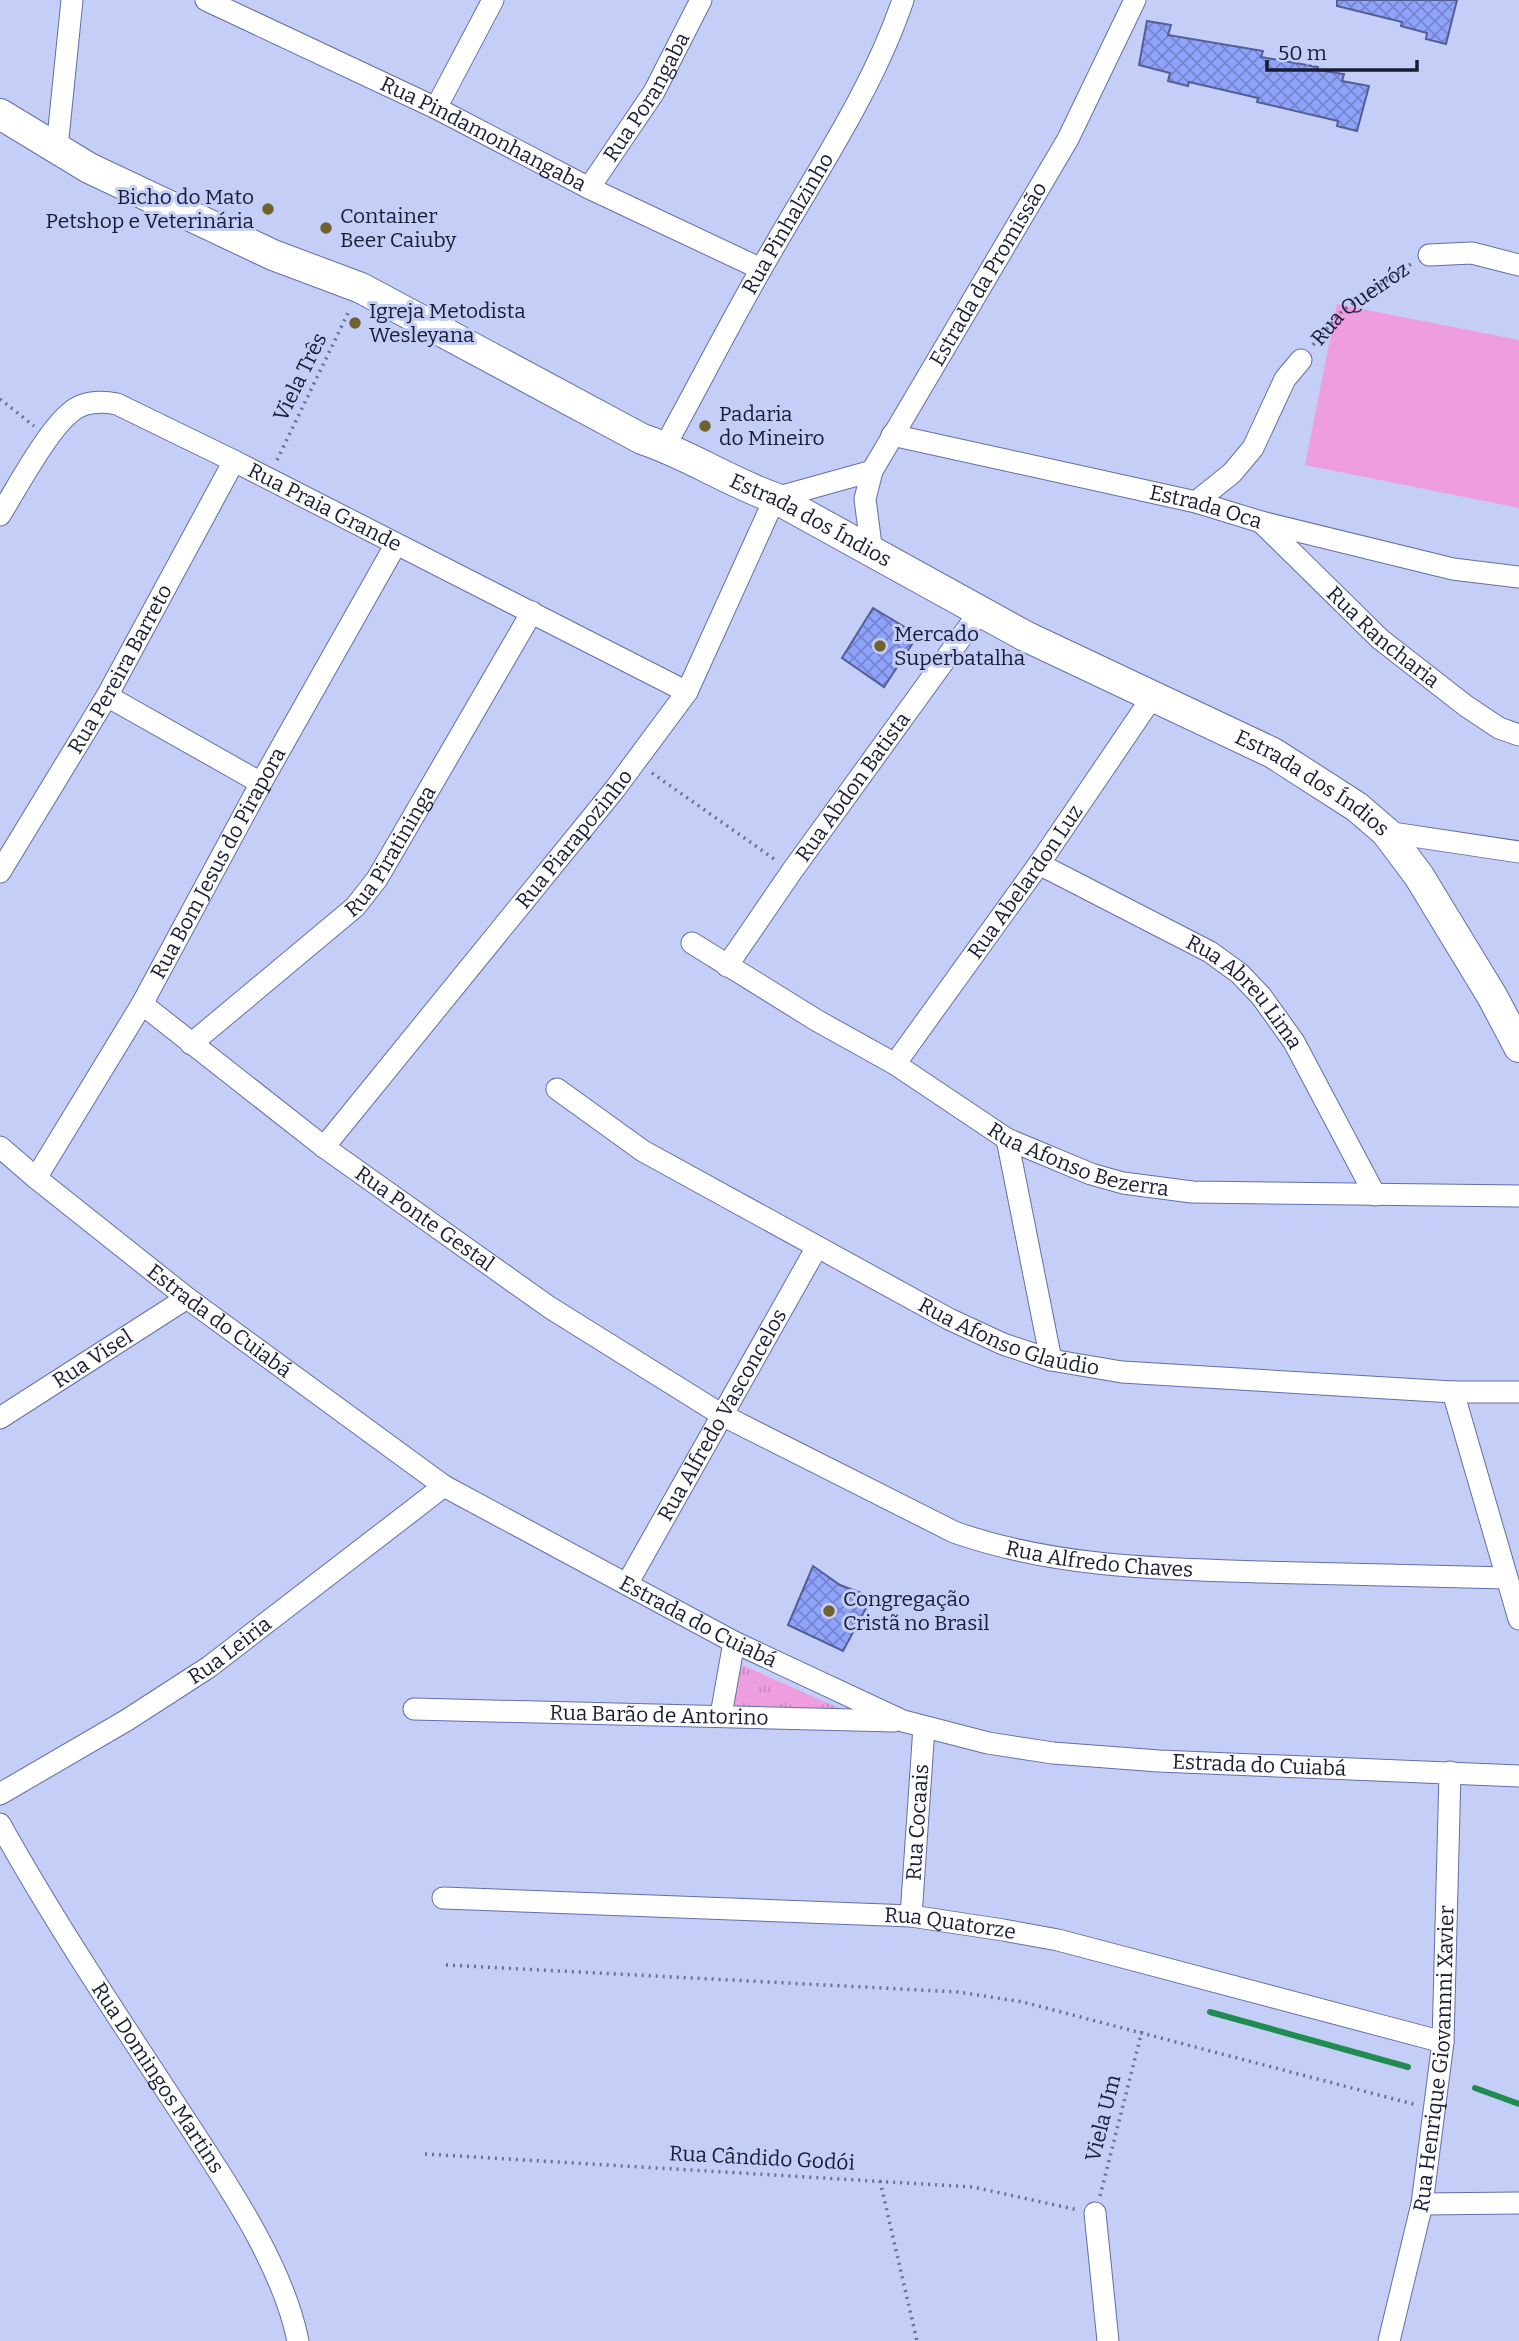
<svg xmlns="http://www.w3.org/2000/svg" width="1519" height="2341" font-family="Bitter,serif">
<defs>
<pattern id="grass-tufts" width="24" height="20" patternUnits="userSpaceOnUse" patternTransform="scale(1.75)"><rect width="24" height="20" fill="#ee9ede"/><path d="M3 7l-1-3M5 7V3M7 7l1-3M15 17l-1-3M17 17v-4M19 17l1-3" fill="none" stroke="#cb88bf"/></pattern>
<pattern id="building-cross-hatch" width="8" height="8" patternUnits="userSpaceOnUse" patternTransform="scale(1.75)"><rect width="8" height="8" fill="#90a3fb"/><path d="M0 0l8 8M0 8l8-8" fill="none" stroke="#7584cc"/></pattern>
</defs>
<rect width="100%" height="100%" fill="#c4cef6"/>
<!-- grass -->
<polygon fill="url(#grass-tufts)" points="742,1665 852,1714 732,1711"/>
<!-- pitch -->
<polygon fill="#ee9ede" points="1337,304 1519,340 1519,508 1305,465"/>
<g fill="none" stroke-linecap="round" stroke-linejoin="round">
<!-- stream -->
<g stroke="#218c51" stroke-width="6">
<polyline points="1210,2012 1408,2067"/>
<polyline points="1475,2088 1519,2104"/>
</g>
</g>
<!-- building -->
<g fill="url(#building-cross-hatch)" stroke="#535e98" stroke-width="2">
<polygon points="1337,0 1457,0 1446,44 1426,39 1427,33 1401,26 1402,22 1337,6"/>
<polygon points="1147,21 1171,25 1168,35 1263,51 1261,57 1318,67 1317,70 1344,74 1342,81 1369,86 1357,131 1337,126 1338,121 1257,102 1258,98 1189,82 1188,86 1168,81 1170,73 1139,65"/>
<polygon points="873,608 918,635 884,687 842,658"/>
<polygon points="813,1566 840,1585 872,1597 843,1651 788,1625"/>
</g>
<g fill="none" stroke-linecap="round" stroke-linejoin="round">
<!-- street casing -->
<g stroke="#626faa" stroke-width="23">
<g id="street">
<path id="s2" d="M206 0 436 108 589 188 761 269"/>
<polyline points="436,108 493,0"/>
<polyline points="57,148 72,0"/>
<path id="s3" d="M589 188 654 92 701 0"/>
<polyline points="1429,255 1472,253 1519,265"/>
<path id="s4" d="M892 435 1196 502 1261 522 1453 569 1519 577"/>
<path id="s5" d="M665 446C702 379 736 311 775 245 821 165 873 88 903 0"/>
<polyline points="1196,502 1232,473 1253,448 1285,379 1301,360"/>
<path id="s6" d="M0 515C17 488 47 431 71 412 84 401 101 401 117 404L234 461 687 692"/>
<path id="s7" d="M1261 522 1380 639 1466 706 1499 728 1519 735"/>
<path id="s8" d="M872 553 865 499 872 471 1068 139 1135 0"/>
<polyline points="107,696 261,783"/>
<polyline points="1386,832 1519,852"/>
<path id="s9" d="M1039 864 1210 952 1239 973 1261 996 1294 1042 1375 1195"/>
<path id="s10" d="M0 872 107 696 234 461"/>
<path id="s11" d="M692 943 816 1020 895 1064 1007 1139 1091 1174 1123 1183 1192 1192 1519 1196"/>
<path id="s12" d="M727 966 792 871 981 610"/>
<path id="s13" d="M142 1004 324 1147 549 1307 722 1415 954 1532C1053 1567 1159 1569 1263 1572 1344 1574 1426 1576 1507 1578"/>
<path id="s14" d="M191 1044 355 907 377 879 532 612"/>
<path id="s15" d="M895 1064 1039 864 1153 696"/>
<path id="s16" d="M557 1089 643 1151 949 1319 1003 1344 1051 1360 1122 1372 1453 1392H1519"/>
<polyline points="1007,1139 1051,1360"/>
<path id="s17" d="M0 1147 36 1178 187 1298 444 1486 734 1642 903 1721 988 1743 1053 1753 1159 1761 1519 1776"/>
<path id="s18" d="M324 1147 615 789 687 692 775 498 872 471"/>
<path id="s19" d="M36 1178 142 1004 261 783 396 544"/>
<polyline points="1453,1392 1519,1619"/>
<path id="s20" d="M0 1418 187 1298"/>
<path id="s21" d="M627 1584 817 1247"/>
<path id="s22" d="M414 1709 894 1721"/>
<polyline points="721,1715 734,1642"/>
<path id="s23" d="M0 1794 127 1720 209 1667 444 1486"/>
<path id="s24" d="M0 1824C54 1921 116 2014 177 2107 221 2175 282 2261 298 2341"/>
<path id="s25" d="M443 1898 911 1916 1003 1930 1058 1940 1443 2042"/>
<path id="s26" d="M911 1916 924 1727"/>
<polyline points="1422,2204 1519,2203"/>
<polyline points="1095,2213 1108,2341"/>
<path id="s27" d="M1389 2341 1422 2204 1443 2042 1450 1772"/>
</g>
</g>
<!-- secondary casing -->
<g stroke="#626faa" stroke-width="32">
<g id="secondary">
<path id="s28" d="M0 114 89 168 273 255 361 288 642 439C688 454 729 482 775 498L1025 636 1273 753 1357 807 1386 832 1419 876 1492 996 1519 1047"/>
</g>
</g>
<!-- path -->
<g stroke="#697090" stroke-width="3.5" stroke-dasharray="2 5" stroke-linecap="butt">
<path id="s1" d="M1313 345 1342 311 1411 264"/>
<polyline points="0,399 34,426"/>
<polyline points="277,460 350,309"/>
<polyline points="652,773 777,861"/>
<polyline points="446,1965 958,1992 1023,2002 1417,2105"/>
<polyline points="425,2154 973,2187 1078,2210"/>
<polyline points="880,2181 917,2341"/>
<polyline points="1100,2196 1142,2031"/>
</g>
<!-- street -->
<use href="#street" stroke="#fff" stroke-width="21"/>
<!-- secondary -->
<use href="#secondary" stroke="#fff" stroke-width="30"/>
</g>
<!-- markers -->
<g fill="#70622f" stroke="#c4cef6" stroke-width="2.5">
<circle cx="268" cy="209" r="7"/>
<circle cx="326" cy="228" r="7"/>
<circle cx="355" cy="323" r="7"/>
<circle cx="705" cy="426" r="7"/>
<circle cx="880" cy="646" r="7"/>
<circle cx="829" cy="1611" r="7"/>
</g>
<g text-anchor="middle" dominant-baseline="central" stroke-width="6" stroke-linejoin="round" paint-order="stroke">
<!-- street labels -->
<g font-size="21" fill="#181d35" stroke="#c4cef6">
<text stroke="none"><textPath href="#s3" startOffset="108">Rua Porangaba</textPath></text>
<text stroke="none"><textPath href="#s2" startOffset="308">Rua Pindamonhangaba</textPath></text>
<text stroke="none"><textPath href="#s5" startOffset="254">Rua Pinhalzinho</textPath></text>
<text stroke="none"><textPath href="#s8" startOffset="312">Estrada da Promissão</textPath></text>
<text stroke="none"><textPath href="#s1" startOffset="63">Rua Queiróz</textPath></text>
<text transform="translate(300 377) rotate(-64)">Viela Três</text>
<text stroke="none"><textPath href="#s4" startOffset="322">Estrada Oca</textPath></text>
<text stroke="none"><textPath href="#s6" startOffset="406">Rua Praia Grande</textPath></text>
<text stroke="none"><textPath href="#s28" startOffset="908">Estrada dos Índios</textPath></text>
<text stroke="none"><textPath href="#s7" startOffset="168">Rua Rancharia</textPath></text>
<text stroke="none"><textPath href="#s10" startOffset="236">Rua Pereira Barreto</textPath></text>
<text stroke="none"><textPath href="#s28" startOffset="1475">Estrada dos Índios</textPath></text>
<text stroke="none"><textPath href="#s12" startOffset="219">Rua Abdon Batista</textPath></text>
<text stroke="none"><textPath href="#s18" startOffset="397">Rua Piarapozinho</textPath></text>
<text stroke="none"><textPath href="#s14" startOffset="280">Rua Piratininga</textPath></text>
<text stroke="none"><textPath href="#s19" startOffset="364">Rua Bom Jesus do Pirapora</textPath></text>
<text stroke="none"><textPath href="#s15" startOffset="224">Rua Abelardon Luz</textPath></text>
<text stroke="none"><textPath href="#s9" startOffset="245">Rua Abreu Lima</textPath></text>
<text stroke="none"><textPath href="#s11" startOffset="446">Rua Afonso Bezerra</textPath></text>
<text stroke="none"><textPath href="#s13" startOffset="355">Rua Ponte Gestal</textPath></text>
<text stroke="none"><textPath href="#s17" startOffset="280">Estrada do Cuiabá</textPath></text>
<text stroke="none"><textPath href="#s16" startOffset="518">Rua Afonso Glaúdio</textPath></text>
<text stroke="none"><textPath href="#s20" startOffset="110">Rua Visel</textPath></text>
<text stroke="none"><textPath href="#s21" startOffset="194">Rua Alfredo Vasconcelos</textPath></text>
<text stroke="none"><textPath href="#s13" startOffset="1120">Rua Alfredo Chaves</textPath></text>
<text stroke="none"><textPath href="#s17" startOffset="847">Estrada do Cuiabá</textPath></text>
<text stroke="none"><textPath href="#s23" startOffset="271">Rua Leiria</textPath></text>
<text stroke="none"><textPath href="#s22" startOffset="245">Rua Barão de Antorino</textPath></text>
<text stroke="none"><textPath href="#s17" startOffset="1435">Estrada do Cuiabá</textPath></text>
<text stroke="none"><textPath href="#s26" startOffset="94">Rua Cocaais</textPath></text>
<text stroke="none"><textPath href="#s25" startOffset="508">Rua Quatorze</textPath></text>
<text stroke="none"><textPath href="#s27" startOffset="287">Rua Henrique Giovannni Xavier</textPath></text>
<text stroke="none"><textPath href="#s24" startOffset="299">Rua Domingos Martins</textPath></text>
<text transform="translate(1103 2118) rotate(-76)">Viela Um</text>
<text transform="translate(762 2158) rotate(3)">Rua Cândido Godói</text>
</g>
<!-- poi labels -->
<g font-size="21" fill="#181d35" stroke="#c4cef6" text-anchor="start">
<text x="254" y="197" text-anchor="end">Bicho do Mato<tspan x="254" dy="24">Petshop e Veterinária</tspan></text>
<text x="340" y="216">Container<tspan x="340" dy="24">Beer Caiuby</tspan></text>
<text x="369" y="311">Igreja Metodista<tspan x="369" dy="24">Wesleyana</tspan></text>
<text x="719" y="414">Padaria<tspan x="719" dy="24">do Mineiro</tspan></text>
<text x="894" y="634">Mercado<tspan x="894" dy="24">Superbatalha</tspan></text>
<text x="843" y="1599">Congregação<tspan x="843" dy="24">Cristã no Brasil</tspan></text>
</g>
</g>
<!-- scale -->
<path d="M1267 60v10h150v-10" fill="none" stroke="#181d35" stroke-width="3.5"/>
<text x="1278" y="60" font-size="21" fill="#181d35" stroke="#c4cef6" stroke-width="5" paint-order="stroke">50 m</text>
</svg>
